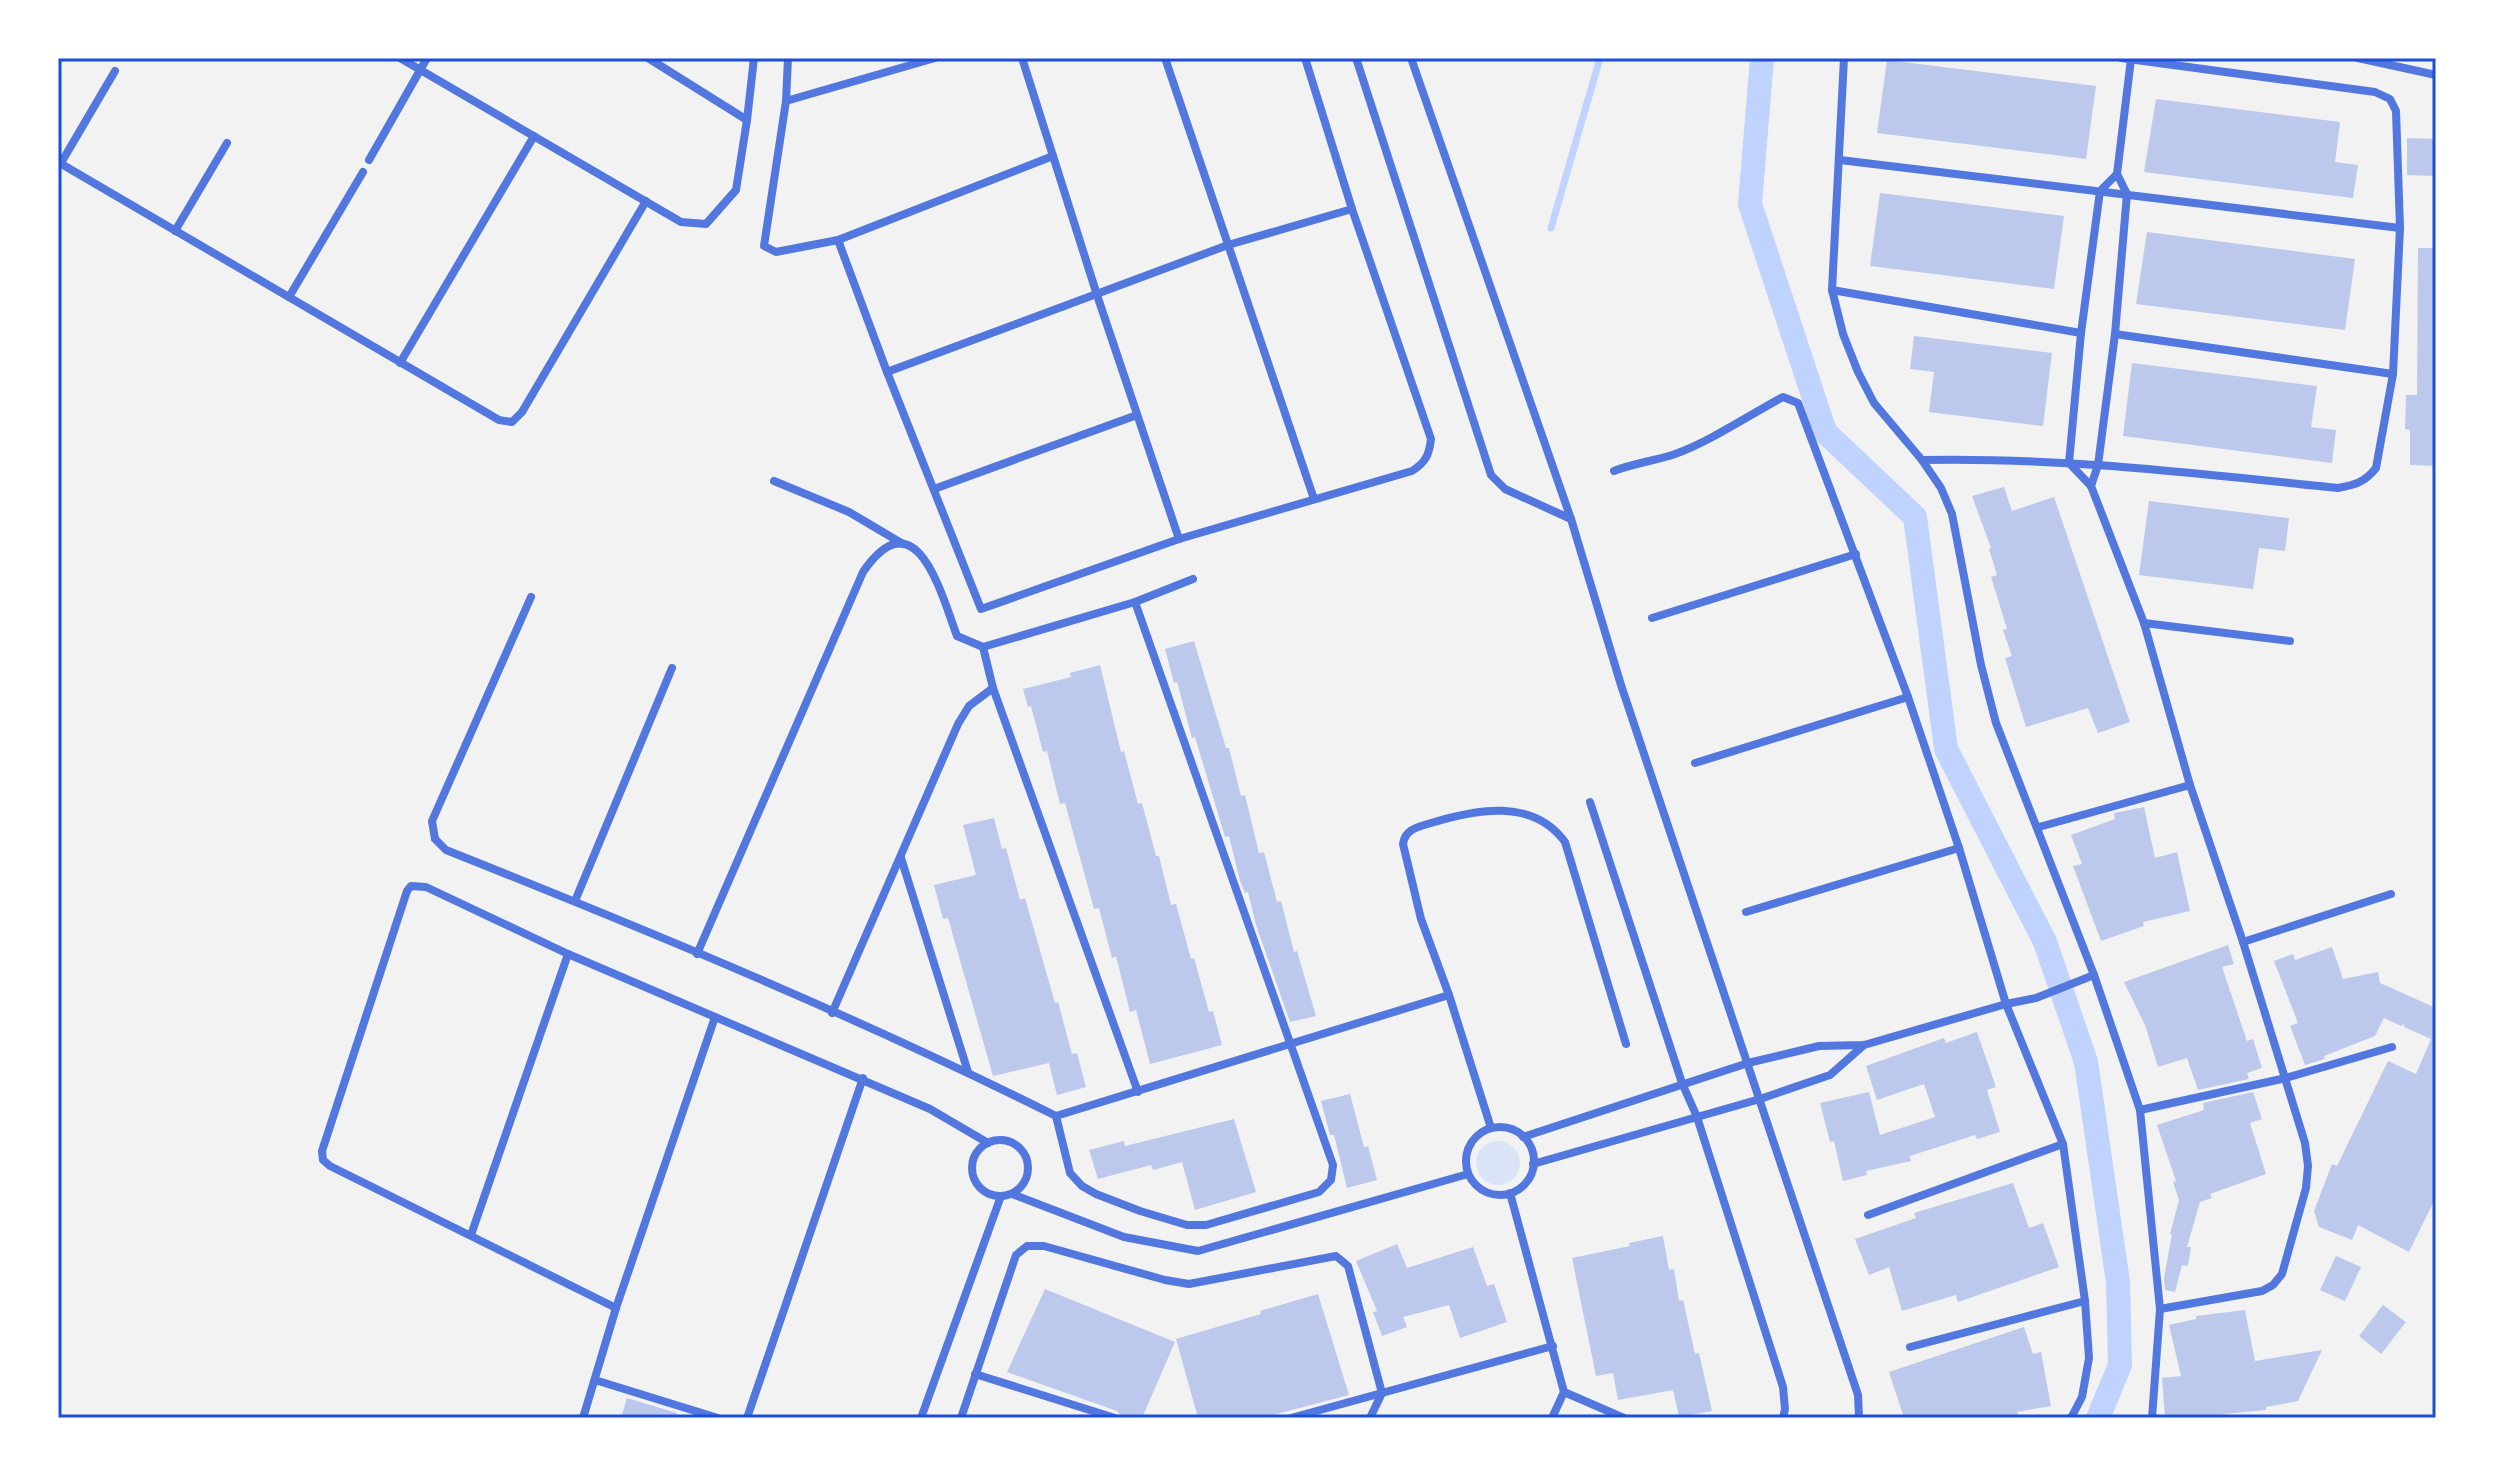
<svg xmlns="http://www.w3.org/2000/svg" width="2494" height="1476" font-family="'Noto Sans',sans-serif">
<rect width="100%" height="100%" fill="#f2f2f2"/>
<!-- green -->
<circle fill="#dbe4f7" cx="1498" cy="1163" r="22"/>
<g fill="none" stroke-linecap="round" stroke-linejoin="round">
<!-- stream -->
<polyline stroke="#bfd3fe" stroke-width="7" points="1551,228 1600,58"/>
<!-- canal -->
<polyline stroke="#bfd3fe" stroke-width="24" points="1762,58 1750,204 1825,432 1915,517 1946,749 2045,942 2086,1062 2118,1282 2120,1365 2098,1418"/>
</g>
<!-- building -->
<g fill="#bdc9ec">
<polygon points="1887,60 2096,86 2086,159 1877,133"/>
<polygon points="2156,99 2340,122 2335,162 2358,165 2353,198 2144,172"/>
<polygon points="2407,138 2436,139 2436,176 2407,175"/>
<polygon points="1880,193 2064,216 2054,289 1870,266"/>
<polygon points="2147,232 2355,259 2345,330 2136,304"/>
<polygon points="2418,248 2436,248 2436,466 2410,465 2410,430 2405,429 2406,395 2417,395"/>
<polygon points="1914,336 2052,353 2043,426 1929,412 1934,372 1910,369"/>
<polygon points="2132,363 2317,386 2311,427 2336,430 2332,463 2123,436"/>
<polygon points="2004,487 2012,511 2054,497 2130,722 2098,733 2088,708 2026,727 2005,658 2012,656 2003,630 2007,629 1991,577 1997,575 1989,549 1991,548 1972,496"/>
<polygon points="2149,501 2289,518 2285,551 2259,548 2253,589 2139,575"/>
<polygon points="1194,641 1226,748 1229,748 1241,796 1245,795 1259,853 1264,852 1277,902 1281,901 1294,952 1297,951 1316,1016 1290,1022 1256,925 1248,892 1245,893 1240,881 1229,836 1225,837 1195,737 1192,738 1177,682 1174,683 1165,649"/>
<polygon points="1100,665 1121,752 1124,751 1138,804 1142,803 1156,856 1159,856 1171,905 1176,904 1191,959 1194,958 1209,1012 1213,1011 1222,1045 1150,1064 1136,1010 1130,1012 1116,956 1112,958 1099,908 1094,909 1065,803 1060,804 1047,751 1043,752 1031,706 1028,707 1023,689 1071,677 1070,673"/>
<polygon points="2144,807 2155,858 2177,852 2190,911 2143,922 2144,926 2101,941 2073,866 2082,864 2071,835 2115,819 2114,813"/>
<polygon points="994,818 1002,849 1006,848 1020,900 1025,898 1055,1003 1058,1002 1072,1054 1077,1053 1086,1087 1057,1095 1049,1063 993,1076 948,918 943,919 934,885 976,875 963,825"/>
<polygon points="2228,945 2234,964 2222,967 2247,1041 2253,1039 2262,1068 2247,1073 2249,1079 2198,1090 2187,1058 2158,1067 2145,1025 2124,982"/>
<polygon points="2332,947 2343,979 2378,972 2380,983 2436,1008 2436,1197 2409,1252 2358,1225 2352,1240 2319,1227 2314,1211 2332,1164 2337,1166 2388,1061 2416,1074 2431,1039 2404,1027 2405,1024 2401,1026 2384,1018 2375,1036 2324,1056 2325,1059 2305,1065 2290,1026 2298,1023 2274,961 2293,954 2295,960"/>
<polygon points="1977,1032 1996,1087 1987,1090 2000,1132 1977,1139 1975,1135 1910,1156 1911,1161 1866,1171 1867,1175 1843,1181 1834,1141 1830,1142 1820,1103 1869,1092 1880,1135 1935,1117 1924,1084 1877,1100 1866,1066 1944,1038 1946,1043"/>
<polygon points="2253,1092 2262,1119 2250,1123 2266,1174 2210,1194 2212,1198 2200,1202 2187,1247 2191,1247 2188,1266 2182,1265 2175,1292 2165,1290 2164,1278 2172,1234 2170,1234 2179,1200 2173,1182 2176,1181 2157,1125 2204,1110 2203,1103"/>
<polygon points="1350,1094 1364,1147 1368,1146 1377,1180 1347,1188 1334,1135 1330,1135 1321,1101"/>
<polygon points="1234,1119 1256,1192 1195,1210 1182,1162 1153,1170 1151,1165 1098,1179 1089,1150 1124,1141 1125,1146"/>
<polygon points="2013,1183 2029,1228 2043,1223 2059,1267 1958,1302 1956,1295 1902,1311 1889,1267 1869,1275 1855,1239 1916,1218 1914,1213"/>
<polygon points="1663,1236 1669,1270 1674,1269 1679,1301 1683,1300 1695,1354 1699,1353 1712,1411 1679,1417 1673,1390 1618,1400 1613,1373 1596,1376 1572,1258 1630,1246 1629,1243"/>
<polygon points="1397,1244 1407,1268 1473,1247 1487,1286 1494,1284 1507,1322 1460,1338 1449,1305 1403,1317 1407,1327 1382,1336 1373,1312 1377,1311 1356,1261"/>
<polygon points="2336,1256 2361,1267 2345,1301 2320,1290"/>
<polygon points="1045,1289 1175,1342 1142,1418 1122,1418 1117,1411 1007,1372"/>
<polygon points="1318,1294 1349,1395 1261,1418 1198,1418 1176,1339 1261,1314 1260,1311"/>
<polygon points="2383,1305 2406,1322 2381,1354 2359,1336"/>
<polygon points="2245,1310 2255,1361 2322,1350 2298,1401 2266,1407 2266,1410 2223,1414 2223,1418 2165,1418 2162,1378 2181,1376 2169,1325 2196,1319 2196,1316"/>
<polygon points="2024,1327 2033,1354 2041,1352 2051,1406 2017,1412 2019,1418 1904,1418 1889,1372"/>
<polygon points="627,1398 677,1413 676,1418 621,1418"/>
</g>
<g fill="none" stroke-linecap="round" stroke-linejoin="round">
<!-- minor -->
<g stroke="#5277de" stroke-width="8">
<polyline points="400,58 681,222 706,224 736,190 747,120 754,58"/>
<polyline points="648,58 747,120"/>
<polyline points="788,58 786,101 764,246 776,252 838,240 1053,156"/>
<polyline points="1022,58 1097,295 1179,539"/>
<polyline points="1165,58 1314,499"/>
<polyline points="1356,58 1491,475 1505,489 1571,519"/>
<polyline points="1411,58 1571,519 1621,685 1858,1395 1859,1418"/>
<polyline points="1844,58 1832,290 1843,334 1858,372 1874,403 1922,460 1941,488 1952,514 1981,665 1996,723 2094,975 2140,1110 2160,1309 2152,1418"/>
<polyline points="2358,58 2436,75"/>
<polyline points="786,101 935,58"/>
<polyline points="369,160 427,58"/>
<polyline points="1840,160 2400,228"/>
<polyline points="58,162 499,420 512,422 522,412 646,201"/>
<polyline points="61,163 115,71"/>
<polyline points="2117,174 2100,191 2081,333 2069,463 2091,486 2144,623 2190,785 2243,942 2305,1143 2308,1166 2306,1188 2282,1274 2273,1285 2262,1291 2160,1309"/>
<polyline points="175,231 227,143"/>
<path d="M838 240 887 372 981 609 1179 539 1412 471C1426 462 1429 455 1431 439L1352 209 1305 58"/>
<polyline points="1832,290 2081,333"/>
<polyline points="289,297 363,172"/>
<polyline points="2115,334 2393,374"/>
<polyline points="400,363 534,136"/>
<polyline points="887,372 1228,245 1352,209"/>
<path d="M1922 460C2061 457 2200 474 2338 488 2355 485 2365 482 2376 468L2393 374 2400 228 2396 111 2390 99 2375 92 2121 58"/>
<path d="M1614 471C1634 463 1655 461 1675 454 1711 441 1749 415 1783 397L1798 403 1908 697 1959 848 2006 1004 2063 1144 2085 1301 2089 1358 2082 1397 2071 1418"/>
<polyline points="774,481 849,512 903,544"/>
<polyline points="2091,486 2098,465 2115,334 2127,194 2117,174 2131,59"/>
<polyline points="934,489 1137,415"/>
<path d="M531 597 432 821 435 839 446 850C652 932 858 1017 1056 1116L1449 995"/>
<polyline points="1652,618 1856,554"/>
<polyline points="2144,623 2290,641"/>
<polyline points="983,647 993,688 1138,1092"/>
<polyline points="1695,763 1908,697"/>
<polyline points="1590,802 1682,1083 1697,1117 1783,1387 1785,1409 1783,1418"/>
<polyline points="2039,827 2190,785"/>
<polyline points="901,858 968,1072"/>
<polyline points="575,901 672,668"/>
<polyline points="1746,912 1959,848"/>
<polyline points="2243,942 2391,894"/>
<path d="M697 954 863 572C916 495 941 593 957 636L983 647 1135 602 1193 579"/>
<polyline points="832,1013 958,724 969,706 993,688"/>
<polyline points="2140,1110 2286,1078 2392,1047"/>
<polyline points="1056,1116 1070,1173 1082,1186 1096,1194 1140,1211 1187,1225 1206,1225 1319,1192 1331,1180 1333,1165 1135,602"/>
<circle cx="1500" cy="1161" r="34"/>
<path d="M1491 1128 1449 995 1421 919 1403 844C1405 829 1418 827 1431 823 1476 809 1533 798 1565 842L1626 1044"/>
<polyline points="1523,1137 1748,1063 1819,1046 1864,1045 2006,1004 2036,998 2094,975"/>
<circle cx="1000" cy="1168" r="28"/>
<polyline points="1533,1164 1760,1099 1830,1075 1864,1045"/>
<polyline points="1510,1193 1564,1392 1624,1418"/>
<polyline points="1012,1194 1124,1237 1198,1251 1468,1174"/>
<polyline points="1868,1215 2063,1144"/>
<polyline points="471,1235 568,954"/>
<polyline points="616,1308 330,1166 323,1160 322,1151 407,891 411,886 426,887 568,954 930,1109 988,1143"/>
<polyline points="1910,1347 2085,1301"/>
<polyline points="975,1374 1115,1418"/>
<polyline points="595,1380 718,1418"/>
<polyline points="583,1418 616,1308 715,1017"/>
<polyline points="747,1418 863,1078"/>
<polyline points="921,1418 1001,1196"/>
<polyline points="961,1418 1016,1255 1027,1246 1044,1246 1165,1280 1189,1284 1336,1256 1348,1266 1382,1393 1370,1418"/>
<polyline points="1291,1418 1553,1346"/>
<polyline points="1552,1418 1564,1392"/>
</g>
</g>
<!-- border -->
<rect width="2494" height="1476" fill="none" stroke="#ffffff" stroke-width="120"/>
<rect x="60" y="60" width="2374" height="1356" fill="none" stroke="#1d4ed8" stroke-width="3"/>
</svg>
